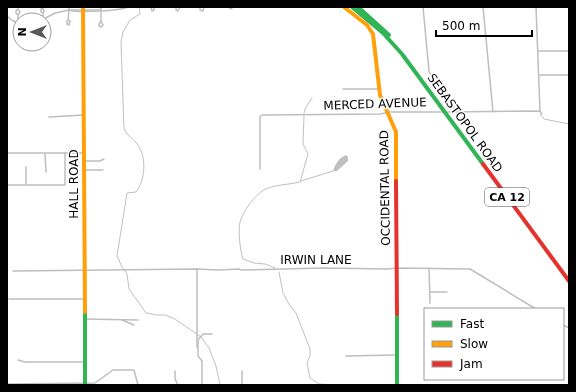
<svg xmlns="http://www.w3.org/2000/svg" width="576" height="392" font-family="'DejaVu Sans',sans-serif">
<rect width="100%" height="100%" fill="#fff"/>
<!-- water -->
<path fill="#bfbfbf" d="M346 155 348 157V161L337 171H333C335 164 339 158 346 155Z"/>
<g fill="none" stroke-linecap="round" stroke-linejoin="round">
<!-- stream -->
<g stroke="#bfbfbf" stroke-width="1">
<path d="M139 7 140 14 130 20 123 32 121 42 124 129C127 136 134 139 138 145 147 158 145 181 136 192L127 193 117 256 122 267 127 274 129 289 146 313 157 315H165L175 319 201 337 209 348 216 366 220 385"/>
<polyline points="569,7 569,10"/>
<polyline points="569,20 569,26"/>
<polyline points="304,113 305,109 312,98"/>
<polyline points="540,114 544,119 569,124"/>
<polyline points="301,181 333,171"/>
<path d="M275 268 265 264 254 263 243 259C240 251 238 230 240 222 243 211 255 195 264 190 275 184 288 185 300 182L308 154 303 144 304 116"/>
<polyline points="279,272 283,293 289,304 296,313 310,349 310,356 307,363 310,378 319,384 333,385"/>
</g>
<!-- street -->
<g stroke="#bebebe" stroke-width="1.5">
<polyline points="101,7 101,21 99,24 99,26 101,27 103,25 101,21"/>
<polyline points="151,7 152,11 154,10 154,7"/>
<polyline points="176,7 176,10 178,11 180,7"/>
<polyline points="200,7 200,10 203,11 204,7"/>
<polyline points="229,7 231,9 233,7"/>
<polyline points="423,7 429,71 433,80 457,112"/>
<polyline points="483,7 493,112"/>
<polyline points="536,7 540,111"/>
<path d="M69 10C78 13 119 11 128 7"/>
<polyline points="69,10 101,10"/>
<polyline points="43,13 41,12 41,9 43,8 44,12 43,13 43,19"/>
<polyline points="7,16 13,21 20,23"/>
<polyline points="42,20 55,13 69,10 69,7"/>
<polyline points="68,20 70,21 69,25 67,24 67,21 68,20 69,10"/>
<polyline points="18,23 18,15 20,12 18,9 16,11 16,13 18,15"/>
<polyline points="538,51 569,51"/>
<polyline points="539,75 569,75"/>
<polyline points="343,89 379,89"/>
<polyline points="447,112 540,111 542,114"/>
<polyline points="49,117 84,115"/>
<polyline points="7,153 83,153"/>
<polyline points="45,154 46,172"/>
<polyline points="84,161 100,161 104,159"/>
<polyline points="26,167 26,185"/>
<polyline points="260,169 260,117 262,115 380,114 390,112 443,112"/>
<polyline points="84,170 103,170"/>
<polyline points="7,185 65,185 65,153"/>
<polyline points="429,268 430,303"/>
<polyline points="13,271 197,269 218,270 239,269 241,270 323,268 388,269 397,268 470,269 536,309"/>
<polyline points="430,292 447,292"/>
<polyline points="9,299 84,299"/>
<polyline points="84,319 138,320"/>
<polyline points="122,320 134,325"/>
<polyline points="563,325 569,328"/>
<polyline points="197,347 197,269"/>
<polyline points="346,356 396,355"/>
<polyline points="18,360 25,362 85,362"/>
<polyline points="175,371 175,379 178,385"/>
<polyline points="242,371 242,385"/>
<polyline points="7,384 95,383 113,370 134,370 138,385"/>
<polyline points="202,385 202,361 198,356 198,340 203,334 212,334"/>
</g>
<!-- fast -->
<g stroke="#30b455" stroke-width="4">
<polyline points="352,7 383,33 402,54 483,164"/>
<polyline points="358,7 389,35"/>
<polyline points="85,312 85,385"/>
<polyline points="397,314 397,385"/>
</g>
<!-- slow -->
<g stroke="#ff9f0a" stroke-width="4">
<polyline points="83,7 85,312"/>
<polyline points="344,7 367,25 373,34 380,95 396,132 396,181"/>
</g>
<!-- jam -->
<g stroke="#e5322d" stroke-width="4">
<polyline points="483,164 569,281"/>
<polyline points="396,181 397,314"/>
</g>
</g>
<g text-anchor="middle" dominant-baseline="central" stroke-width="3" stroke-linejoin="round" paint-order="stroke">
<!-- shield labels -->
<rect fill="#fff" stroke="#4c4c4c" stroke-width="1" x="485" y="188" width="44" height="18" rx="3"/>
<g font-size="11" font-weight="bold" fill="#000">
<text x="507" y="197">CA 12</text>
</g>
<!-- street labels -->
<g font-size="12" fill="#000" stroke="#fff">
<text transform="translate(375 104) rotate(-2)">MERCED AVENUE</text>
<text transform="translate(465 123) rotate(54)">SEBASTOPOL ROAD</text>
<text transform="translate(74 184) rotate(-90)">HALL ROAD</text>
<text transform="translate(385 188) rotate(-91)">OCCIDENTAL ROAD</text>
<text x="316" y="260">IRWIN LANE</text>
</g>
</g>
<!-- border -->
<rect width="576" height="392" fill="none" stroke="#000000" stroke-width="16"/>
<!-- legend -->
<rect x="424" y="308" width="140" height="72" fill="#ffffff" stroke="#999999"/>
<rect x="432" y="321" width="20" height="6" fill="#30b455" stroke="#999999"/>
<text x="460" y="328" font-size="12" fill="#000000">Fast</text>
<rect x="432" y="341" width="20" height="6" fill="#ff9f0a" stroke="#999999"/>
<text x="460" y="348" font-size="12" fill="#000000">Slow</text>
<rect x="432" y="361" width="20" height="6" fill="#e5322d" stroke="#999999"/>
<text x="460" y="368" font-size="12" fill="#000000">Jam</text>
<!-- north arrow -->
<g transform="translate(32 32) rotate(270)"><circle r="19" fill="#ffffff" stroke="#999999"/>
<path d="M0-3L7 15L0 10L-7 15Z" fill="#595959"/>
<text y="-6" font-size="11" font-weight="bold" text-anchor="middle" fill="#000000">N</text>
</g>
<!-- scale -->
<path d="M436 30v6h96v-6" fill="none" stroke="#000000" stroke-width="2"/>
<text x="442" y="30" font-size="12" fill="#000000" stroke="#ffffff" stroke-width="3" paint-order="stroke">500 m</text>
</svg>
